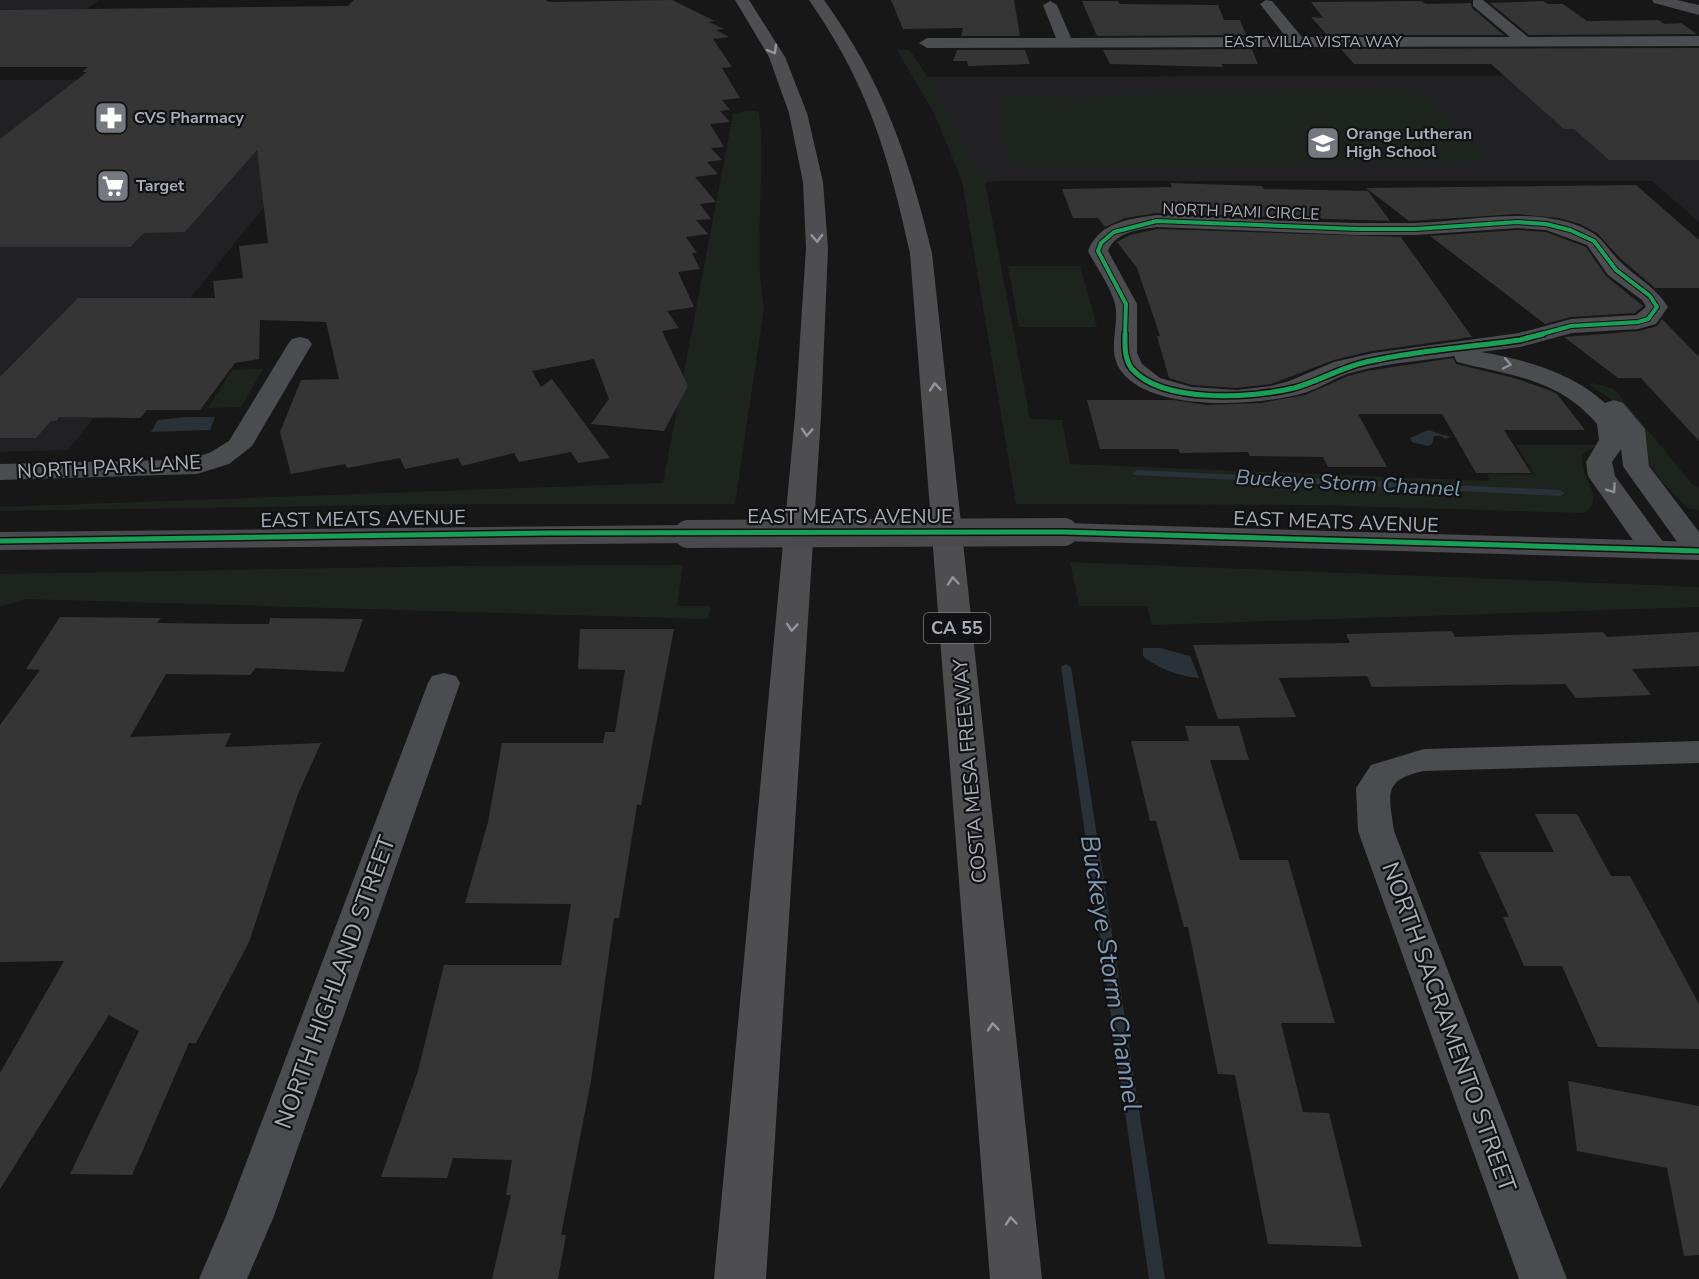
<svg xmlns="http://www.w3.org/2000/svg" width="1699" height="1279" font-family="'Nunito Sans',sans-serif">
<rect width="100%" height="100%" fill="#171717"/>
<!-- built -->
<g fill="#212123">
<polygon points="0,0 99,0 0,68"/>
<polygon points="1699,75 1699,222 1652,181 962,181 935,115 915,77"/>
<polygon points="367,79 68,450 0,452 0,80"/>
</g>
<!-- green -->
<g fill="#1d241e">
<path d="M897 50H910C935 87 953 124 970 165L1002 181 985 182 1030 419 1062 420 1070 464 1490 481 1487 474 1535 475 1516 445H1598L1582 454C1579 482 1607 494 1584 513L1313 505 1016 504 962 181 935 115Z"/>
<polygon points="1427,93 1492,162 1140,163 1141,166 1029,166 1010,161 1000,115 1009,97 1017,95 1090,99 1089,94"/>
<path d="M749 110 759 112C767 178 752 243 764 308L735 504H451L0 511V507L663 483 733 114Z"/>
<polygon points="1008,266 1080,266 1097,327 1019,327"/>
<polygon points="263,369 241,407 208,408 232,370"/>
<polygon points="1593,383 1614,389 1692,484 1699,488 1699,510 1689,509 1658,477 1650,464 1646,441 1624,408 1590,385"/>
<polygon points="1070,562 1699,587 1699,607 1152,625 1147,606 1079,606"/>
<polygon points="683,565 677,606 711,606 708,619 26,599 0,607 0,574 458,566"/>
</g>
<!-- water -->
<g fill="#2a3239">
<polygon points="187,417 215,417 210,430 151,432 158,420"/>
<polygon points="1428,430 1451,437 1445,439 1441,436 1434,436 1432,444 1427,446 1412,442 1410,438"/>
<path d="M1143 648H1161L1190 656 1199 678C1182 677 1156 668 1143 656Z"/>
</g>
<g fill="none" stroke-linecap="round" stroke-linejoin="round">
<!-- stream -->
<g fill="#2a3239" fill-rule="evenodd">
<polygon points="1137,470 1560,490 1565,493 1560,496 1134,475 1133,473"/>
<polygon points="1066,664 1071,667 1165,1279 1149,1279 1061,667"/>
</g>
</g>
<!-- building -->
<g fill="#353536">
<polygon points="354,0 546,0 549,2 672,0 715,21 709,22 724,29 716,30 729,37 713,39 732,67 722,68 740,98 722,100 730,110 720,111 730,122 710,124 724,147 711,148 722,160 707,162 718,174 695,177 716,202 700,204 711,219 696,220 708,234 686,237 697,253 692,253 700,269 678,272 694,307 667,311 679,328 662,331 688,386 664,431 591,424 609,399 594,359 532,371 541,387 552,379 610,458 578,463 571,452 519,462 514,453 462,466 458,458 405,469 400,458 347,468 345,464 291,474 280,432 301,380 339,379 326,322 260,320 259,359 235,363 200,410 147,410 140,418 59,417 56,421 51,421 36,438 0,438 0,377 78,298 215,298 213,281 243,278 239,246 268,243 257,150 185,232 144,233 130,247 0,247 0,139 87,72 82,72 88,67 0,67 0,10 348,6"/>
<polygon points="891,0 1014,0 1020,36 961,36 963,28 903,29"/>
<polygon points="1082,1 1118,1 1120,4 1218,5 1224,20 1240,20 1246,35 1097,36"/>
<polygon points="1421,1 1426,4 1471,3 1472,8 1504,35 1327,35 1311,17 1323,18 1311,2"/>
<polygon points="1543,1 1548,4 1563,4 1587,21 1658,20 1665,24 1681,23 1697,34 1529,35 1490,3"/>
<polygon points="1699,48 1699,160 1609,160 1574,129 1564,129 1491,64 1354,64 1341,49"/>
<polygon points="1252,49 1258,64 1221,64 1223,67 1110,64 1103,50"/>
<polygon points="957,50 1025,50 1030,64 968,66 967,61 953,61"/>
<polygon points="1170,183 1262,186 1264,189 1368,191 1390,221 1157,213 1125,218 1105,227 1098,218 1073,218 1062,189 1172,187"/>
<polygon points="1636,185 1699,240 1699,288 1655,288 1621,259 1597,233 1580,224 1559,218 1517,214 1409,221 1366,188"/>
<polygon points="1157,229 1401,237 1472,337 1372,351 1334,360 1271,384 1237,388 1192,385 1169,378 1157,336 1160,336 1137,268 1117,242 1130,235"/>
<polygon points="1517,230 1546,232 1586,247 1606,276 1643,306 1635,313 1571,317 1545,324 1430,236"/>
<polygon points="1662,319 1699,357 1699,441 1641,378 1618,378 1564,337 1639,331 1657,326"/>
<polygon points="1453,358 1456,364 1514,378 1549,390 1557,394 1585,430 1504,430 1531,473 1476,473 1442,414 1358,414 1387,467 1328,467 1323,457 1250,456 1248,452 1180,453 1178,449 1100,449 1087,400 1173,400 1207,405 1261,403 1305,395 1348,376 1367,371"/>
<polygon points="60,617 161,618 157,623 236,624 269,624 270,618 363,619 344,672 256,668 250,675 166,674 130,737 231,733 225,747 321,743 298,794 249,942 196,1043 189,1043 132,1175 70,1174 139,1031 109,1015 0,1189 0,1073 64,961 0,962 0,725 40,670 26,669"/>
<polygon points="580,629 674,629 641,805 637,805 619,918 614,918 591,1081 561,1235 566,1235 558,1279 492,1279 511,1195 506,1195 512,1160 453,1158 447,1178 381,1177 418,1071 444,965 561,965 571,904 465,903 488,822 502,743 603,743 605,732 615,732 625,670 578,669"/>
<polygon points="1452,631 1455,637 1603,632 1607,637 1699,632 1699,666 1632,669 1651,695 1576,698 1565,684 1372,687 1367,676 1279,678 1296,717 1218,719 1193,645 1350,643 1346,634"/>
<polygon points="1185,726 1239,726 1249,760 1210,760 1240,860 1288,860 1335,1023 1281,1023 1303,1112 1329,1113 1362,1247 1268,1244 1235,1075 1218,1074 1188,927 1184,927 1156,821 1150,821 1131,741 1189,741"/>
<polygon points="1535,814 1577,814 1611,876 1630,876 1699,1004 1699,1049 1598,1047 1562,966 1524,966 1503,917 1509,917 1479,852 1554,852"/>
<polygon points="1568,1081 1699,1106 1699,1255 1684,1256 1667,1168 1577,1151"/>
</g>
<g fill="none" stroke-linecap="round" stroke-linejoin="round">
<!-- street -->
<g fill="#4b4c50" fill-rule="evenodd">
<polygon points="1473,0 1483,0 1528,37 1699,36 1699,46 927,48 919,43 927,38 1056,38 1043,5 1050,1 1057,5 1071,38 1286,37 1260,4 1266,0 1272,1 1302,37 1510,37 1473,6"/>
<path d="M1157 215C1242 218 1327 224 1412 223 1467 222 1526 206 1579 226 1608 238 1605 250 1626 267 1642 281 1657 289 1668 307L1656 324 1638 329 1572 333 1520 347 1481 352C1526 360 1571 372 1605 403L1614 400 1623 403 1645 429 1649 466 1699 532V559L1688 557 1627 472 1623 466 1621 449 1612 462 1615 476 1669 550 1664 556 1654 559 1644 556 1588 476 1586 462 1599 440 1597 424C1558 378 1511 376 1457 362L1454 356C1421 361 1387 363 1354 372 1337 376 1321 388 1304 393 1259 406 1152 413 1121 371 1106 350 1120 326 1115 304 1111 287 1096 267 1088 251 1099 222 1129 219 1157 215ZM1157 227 1358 235H1415L1517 228 1546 230 1587 245 1608 275 1642 300 1646 307 1636 315 1571 319 1519 333 1373 353 1334 362 1289 381 1271 386 1237 390 1192 387 1160 378 1142 364 1137 353V304L1108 251C1116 231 1139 230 1157 227Z"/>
<polygon points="300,337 308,339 312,344 252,446 229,464 197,474 0,480 0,464 167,460 194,458 211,452 229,441 288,344 292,339"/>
<polygon points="444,673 456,676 460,683 274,1216 247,1279 199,1279 226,1216 428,683 432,676"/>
<path d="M1699 741V763L1424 771C1382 780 1389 794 1394 831L1567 1279H1519L1358 831 1356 788 1371 765 1424 749Z"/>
</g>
<!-- secondary -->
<g fill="#4a4a4e" fill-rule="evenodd">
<polygon points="1652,0 1677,0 1699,5 1699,15 1654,3"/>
<polygon points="1064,523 1699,542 1699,560 1064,541 1053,538 1049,532 1053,526"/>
<polygon points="688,525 699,528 703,534 699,540 688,543 0,550 0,532"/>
</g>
<!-- highway -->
<g fill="#4e4e51" fill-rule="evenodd">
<polygon points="735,0 749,0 785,57 807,113 823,182 828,248 821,416 766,1279 714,1279 795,416 806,248 803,182 789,113 769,57"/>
<path d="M809 0H824C883 82 908 155 932 253L1042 1279H990L910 253C888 153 868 85 809 0Z"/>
</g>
<!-- secondary-bridge -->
<polyline stroke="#4a4a4e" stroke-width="28" points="688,534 1064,532"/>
<!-- cycleway-far1 casing -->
<g stroke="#111113" stroke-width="6">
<polyline id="cycleway-far1" points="1125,335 1126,304 1098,251 1101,243 1114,232 1157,221 1358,229 1415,229 1517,222 1546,224 1570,230 1594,241 1616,270 1650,296 1657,307 1648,319 1638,322 1571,326 1538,335"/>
</g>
<!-- cycleway casing -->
<g stroke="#111113" stroke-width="8">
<g id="cycleway">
<path d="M1125 334C1125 345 1124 359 1132 369 1163 404 1252 398 1294 388 1320 381 1343 366 1371 361 1420 350 1471 347 1520 340L1543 334"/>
<polyline points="0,541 549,533 1064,532 1699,551"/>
</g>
</g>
<!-- cycleway-far1 -->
<use href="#cycleway-far1" stroke="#1a9f57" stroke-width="4"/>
<!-- cycleway -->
<use href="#cycleway" stroke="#1a9f57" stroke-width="5"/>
</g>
<!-- one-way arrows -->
<defs><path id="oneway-chevron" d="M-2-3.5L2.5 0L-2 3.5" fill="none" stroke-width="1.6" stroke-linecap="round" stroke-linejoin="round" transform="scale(1.5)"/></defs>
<g stroke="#92959e">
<use href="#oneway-chevron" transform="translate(773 50) rotate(60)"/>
<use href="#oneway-chevron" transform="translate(817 238) rotate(88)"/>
<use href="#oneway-chevron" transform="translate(935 387) rotate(-95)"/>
<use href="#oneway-chevron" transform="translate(807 432) rotate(94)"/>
<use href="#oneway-chevron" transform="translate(953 581) rotate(-95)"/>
<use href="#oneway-chevron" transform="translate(792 627) rotate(94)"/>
<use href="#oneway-chevron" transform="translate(993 1027) rotate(-95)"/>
<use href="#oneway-chevron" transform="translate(1011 1221) rotate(-95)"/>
</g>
<g stroke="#8c9099">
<use href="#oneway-chevron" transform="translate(1507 364) rotate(12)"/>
<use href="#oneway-chevron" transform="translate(1612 489) rotate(55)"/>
</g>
<!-- icons -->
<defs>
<g id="pharmacy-square" transform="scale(1.725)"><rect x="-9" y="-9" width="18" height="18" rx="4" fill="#757880" stroke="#111113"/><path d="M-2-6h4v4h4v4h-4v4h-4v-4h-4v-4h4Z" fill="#fff"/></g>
<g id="school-square" transform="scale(1.725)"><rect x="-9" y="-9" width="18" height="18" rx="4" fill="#757880" stroke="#111113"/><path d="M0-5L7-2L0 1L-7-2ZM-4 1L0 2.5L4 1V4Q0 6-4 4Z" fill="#fff"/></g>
<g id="supermarket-square" transform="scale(1.725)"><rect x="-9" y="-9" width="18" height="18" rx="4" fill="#757880" stroke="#111113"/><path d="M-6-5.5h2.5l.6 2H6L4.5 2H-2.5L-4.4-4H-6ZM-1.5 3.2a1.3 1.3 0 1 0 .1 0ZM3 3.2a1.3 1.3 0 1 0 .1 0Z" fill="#fff"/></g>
</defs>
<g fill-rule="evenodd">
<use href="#pharmacy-square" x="111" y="118"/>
<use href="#school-square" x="1323" y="143"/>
<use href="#supermarket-square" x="113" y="186"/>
</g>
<g text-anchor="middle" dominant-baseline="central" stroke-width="4.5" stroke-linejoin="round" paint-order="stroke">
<!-- far-street labels -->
<g font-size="16" fill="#a8adb8" stroke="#111113">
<text x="1313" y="42">EAST VILLA VISTA WAY</text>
<text transform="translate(1241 212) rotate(2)">NORTH PAMI CIRCLE</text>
</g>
<!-- far-poi labels -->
<g font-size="16" font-weight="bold" fill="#a8adb8" stroke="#111113" text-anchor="start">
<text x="134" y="118">CVS Pharmacy</text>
<text x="1346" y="134">Orange Lutheran<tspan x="1346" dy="18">High School</tspan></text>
<text x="136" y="186">Target</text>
</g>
<!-- shield labels -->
<rect fill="#111113" stroke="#7b7e86" stroke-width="1.5" x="924" y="613" width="66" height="30" rx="4.5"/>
<g font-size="18" font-weight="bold" fill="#a8adb8">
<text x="957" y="628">CA 55</text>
</g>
<!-- street labels -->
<g font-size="20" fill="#a8adb8" stroke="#111113">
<text transform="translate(109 467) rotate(-3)">NORTH PARK LANE</text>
<text x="850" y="516">EAST MEATS AVENUE</text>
<text transform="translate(363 519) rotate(-1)">EAST MEATS AVENUE</text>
<text transform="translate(1336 522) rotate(2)">EAST MEATS AVENUE</text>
<text transform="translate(970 771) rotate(-95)">COSTA MESA FREEWAY</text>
</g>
<!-- water labels -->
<g font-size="21" font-style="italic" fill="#7f9bb3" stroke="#111113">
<text transform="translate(1348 483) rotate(3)">Buckeye Storm Channel</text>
</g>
<!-- near-street labels -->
<g font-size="24" fill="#a8adb8" stroke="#111113">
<text transform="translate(335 982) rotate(-70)">NORTH HIGHLAND STREET</text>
<text transform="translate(1449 1027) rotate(70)">NORTH SACRAMENTO STREET</text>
</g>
<!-- near-water labels -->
<g font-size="26" font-style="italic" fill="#7f9bb3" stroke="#111113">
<text transform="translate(1111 973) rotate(81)">Buckeye Storm Channel</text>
</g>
</g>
</svg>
